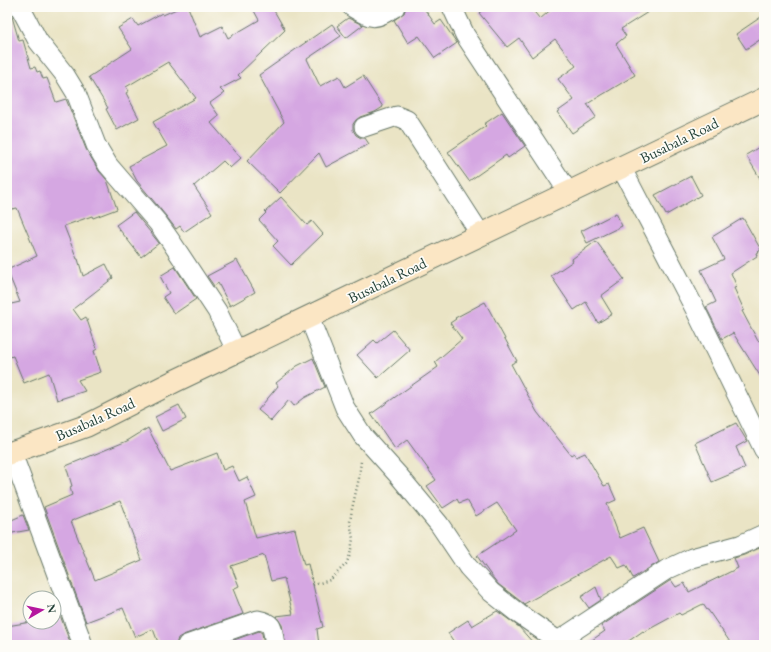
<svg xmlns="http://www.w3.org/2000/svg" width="771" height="652" font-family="'EB Garamond',serif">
<rect width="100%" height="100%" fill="#fdfcf7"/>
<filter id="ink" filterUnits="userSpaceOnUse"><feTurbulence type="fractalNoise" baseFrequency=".025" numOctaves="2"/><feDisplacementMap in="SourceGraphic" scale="8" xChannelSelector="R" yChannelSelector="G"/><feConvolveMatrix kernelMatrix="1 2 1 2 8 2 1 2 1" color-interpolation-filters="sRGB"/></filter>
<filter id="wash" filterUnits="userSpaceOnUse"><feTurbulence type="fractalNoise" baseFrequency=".012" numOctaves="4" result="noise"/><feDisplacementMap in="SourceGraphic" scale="16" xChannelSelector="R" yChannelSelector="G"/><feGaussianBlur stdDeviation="0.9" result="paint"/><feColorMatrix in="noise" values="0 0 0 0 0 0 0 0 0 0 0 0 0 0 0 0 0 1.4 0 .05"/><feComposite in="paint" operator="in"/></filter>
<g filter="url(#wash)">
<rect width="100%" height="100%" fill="#eae4c5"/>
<g id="blocks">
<!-- building -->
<g fill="#d5a7e2" fill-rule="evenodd">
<polygon points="181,7 188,7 200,37 222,26 228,38 259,20 252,7 272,7 285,30 238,75 241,78 220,89 224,93 210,103 219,116 211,123 241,158 230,168 223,161 194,186 212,213 184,232 180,226 176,229 166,216 137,181 129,166 167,146 153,122 196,98 168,62 126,87 129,91 126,93 139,118 117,130 106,109 108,108 89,77 132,49 118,28 133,19 138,26 162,13 163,15"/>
<polygon points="406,7 423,7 435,24 441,20 457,43 435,58 419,36 408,43 394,20 404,13"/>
<polygon points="486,7 530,7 540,19 554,7 656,7 621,29 626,36 616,44 635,75 587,104 596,117 572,133 557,112 574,100 558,79 576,66 555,39 532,57 519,38 507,47 479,13"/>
<polygon points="11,13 19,41 23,40 31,68 35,67 37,72 40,71 43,79 47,78 56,102 66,99 86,149 99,171 107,180 117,209 93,218 92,216 64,226 77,259 78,259 83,276 106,264 113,278 73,309 81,320 86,317 97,349 94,351 101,372 78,380 85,391 57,400 49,373 24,383 13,356 7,358 7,305 20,302 7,270 37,256 17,208 7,210 7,14"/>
<polygon points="764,15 764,37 746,49 736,34"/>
<polygon points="348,18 363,25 346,38 337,26"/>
<polygon points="332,24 341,36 307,59 320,86 339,76 345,87 363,76 383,107 375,112 360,117 356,120 353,124 353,130 356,135 361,138 365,138 369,144 326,167 319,153 280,193 247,161 284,122 259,75"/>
<polygon points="502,112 525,146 508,158 506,155 469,181 448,152 486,126 484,124"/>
<polygon points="764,144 764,185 746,155"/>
<polygon points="691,176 701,195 666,215 655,195"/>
<polygon points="281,197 307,225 312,221 323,234 291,265 273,246 278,241 259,220 266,213 265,212"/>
<polygon points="134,212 159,243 141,257 116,225"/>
<polygon points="616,213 622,226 587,243 581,231"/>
<polygon points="743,218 761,250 756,253 757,256 731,273 737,287 734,288 744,310 742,311 758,341 764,337 764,382 733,333 722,339 706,307 716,302 701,270 724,259 712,237"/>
<polygon points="596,241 624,279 601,296 612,314 598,323 586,302 574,310 551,276 573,261 572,259"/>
<polygon points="237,260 255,292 230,306 218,283 214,286 207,276"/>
<polygon points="175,267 196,299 174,314 163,297 169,293 160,276"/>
<polygon points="485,302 517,361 511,364 537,412 571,455 574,453 576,457 585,453 604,486 609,484 616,500 607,504 620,538 643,528 659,562 633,578 626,565 619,568 611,556 524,604 498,584 490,574 477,556 516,530 497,503 476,516 467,500 459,503 457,499 443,508 427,486 436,480 407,440 395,449 371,414 438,367 435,362 462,339 450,323 456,319 455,318"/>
<polygon points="393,330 410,350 378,378 357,355 374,340 377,343"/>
<polygon points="313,358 325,387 304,398 294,406 289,400 271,421 258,410 278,386 276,383 297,366"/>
<polygon points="179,405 186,419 162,431 155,417"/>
<polygon points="736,423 747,441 736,447 745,468 712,482 695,443"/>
<path d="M148 428 170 471 217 453 223 470 232 466 239 481 247 477 256 497 245 502 256 538 295 529 304 565 308 564 323 627 317 629 319 645H286L282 625 276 616 293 614 284 578 271 581 264 555 231 566 239 586 233 589 243 614 183 635 178 638 176 645H159L153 629 135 637 123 608 86 622 44 507 72 495 70 487 72 486 66 466 127 441ZM120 501 142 560 95 580 71 521Z"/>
<polygon points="23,515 29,530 7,534 7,522"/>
<polygon points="764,546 764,645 732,645 708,610 707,610 703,604 681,615 679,613 644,632 643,631 623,645 585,645 605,631 601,626 671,580 676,587 684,583 689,592 738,568 734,558 744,555"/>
<polygon points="596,587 601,600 589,608 581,597"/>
<polygon points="57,607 71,645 7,645 7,626 31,622 54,622 54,608"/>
<polygon points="497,611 519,627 535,645 456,645 448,633 468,620 472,626"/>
<polygon points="259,631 262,633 264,645 220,645"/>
</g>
</g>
</g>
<g filter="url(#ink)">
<use href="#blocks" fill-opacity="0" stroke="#667767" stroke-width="1"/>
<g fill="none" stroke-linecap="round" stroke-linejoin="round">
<!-- street casing -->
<g stroke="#667767" stroke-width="21">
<g id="street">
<polyline points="20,7 38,41 65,75 76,93 96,145 108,165 158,223 170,240 217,311 237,352"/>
<path d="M352 7C374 20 373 20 395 7"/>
<polyline points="452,7 465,35 569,193"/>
<polyline points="364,127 397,116 407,120 481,235"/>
<polyline points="621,167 694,307 764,450"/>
<polyline points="309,317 345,408 363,436 399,476 439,524 468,567 491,592 519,614 558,641 561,645"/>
<polyline points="12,453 83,645"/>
<polyline points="558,641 666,570 692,558 740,545 764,534"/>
<path d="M187 645 258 620C275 623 272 630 275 645"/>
</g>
</g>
<!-- secondary casing -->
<g stroke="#667767" stroke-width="24">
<polyline id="secondary" points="7,454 86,426 175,381 764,99"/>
</g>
<!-- path -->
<polyline stroke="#667767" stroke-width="2.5" stroke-dasharray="1 3" stroke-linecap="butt" points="313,585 330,580 346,564 350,555 353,539 350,522 352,509 359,478 361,461"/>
<!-- street -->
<use href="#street" stroke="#fff" stroke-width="19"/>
<!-- secondary -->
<use href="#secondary" stroke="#fbe6c4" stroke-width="22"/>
</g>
</g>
<g text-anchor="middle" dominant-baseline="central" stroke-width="3.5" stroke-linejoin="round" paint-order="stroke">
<!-- street labels -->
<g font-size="15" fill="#1f3d34" stroke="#fdfcf7">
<text transform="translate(679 140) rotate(-26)">Busabala Road</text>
<text transform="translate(387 280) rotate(-26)">Busabala Road</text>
<text transform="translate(95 419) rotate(-24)">Busabala Road</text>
</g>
</g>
<!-- margin -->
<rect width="771" height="652" fill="none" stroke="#fdfcf7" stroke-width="24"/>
<!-- north arrow -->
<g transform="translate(42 610) rotate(81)"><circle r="19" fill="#fdfcf7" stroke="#a4b0a9"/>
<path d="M0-3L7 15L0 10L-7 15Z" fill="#b5179e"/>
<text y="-6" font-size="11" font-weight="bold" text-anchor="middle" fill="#1f3d34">N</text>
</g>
</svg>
